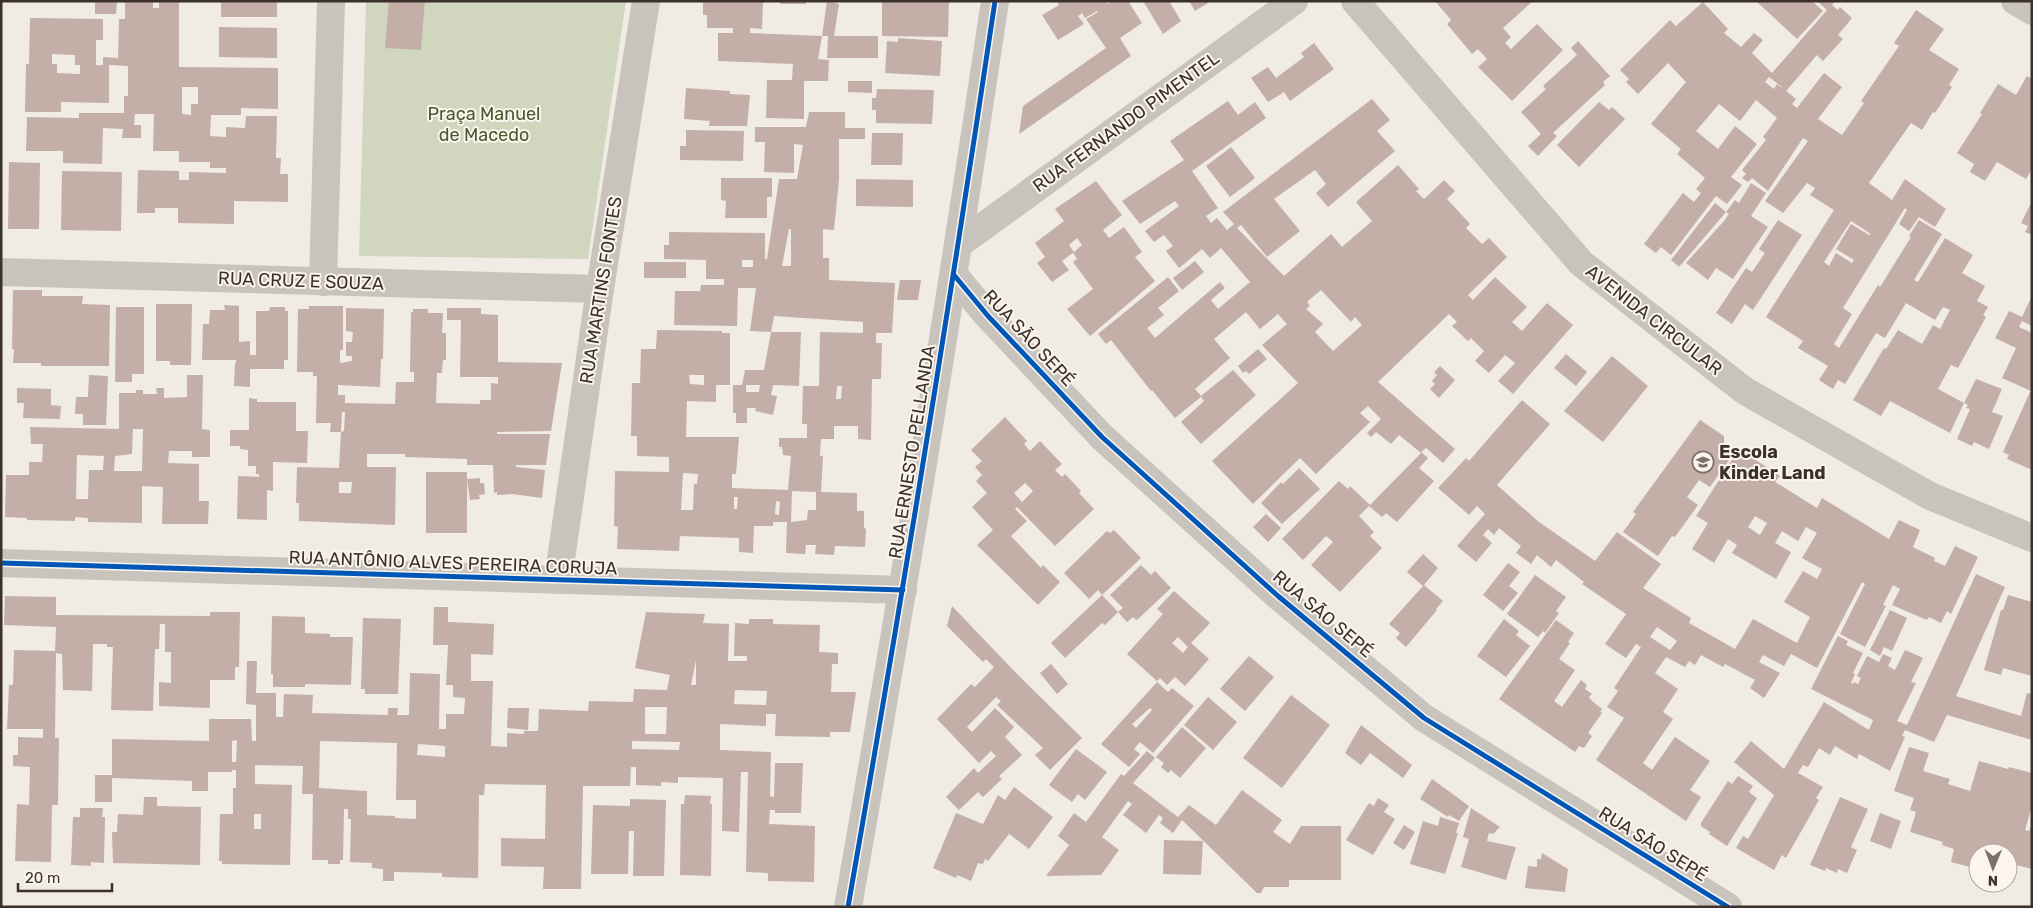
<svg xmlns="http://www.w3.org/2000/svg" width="2033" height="908" font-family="Rubik,sans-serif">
<rect width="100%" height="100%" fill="#f0ebe5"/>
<!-- green -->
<polygon fill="#d1d6bf" points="366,1 626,1 588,259 359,256"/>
<!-- building -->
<g fill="#c3afa7" fill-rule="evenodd">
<polygon points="95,1 117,1 116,14 95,14"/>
<path d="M125 1H153V8H159V1H179V67L278 68V109L241 108V115H211L210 136 226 137V127L245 128 246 116H277L276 158H281L280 174H288V202L234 201V224L178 223V208H155V213H137L138 170 179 171V180H189V172L226 173V168H210V162H179V151H153L154 114H135L134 125H141V138H122L123 129 103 128 102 164 63 163V151H26L27 117 79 118V113H124V96H128V66L109 65V103L61 102V112H25L26 64H29L30 18 103 19V40H96V65H103V57L118 58 119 19H125ZM52 54 75 55V65H80V74L57 73V64H52ZM182 87H198V104H191V115L182 114Z"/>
<rect x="221" y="1" width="56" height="16"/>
<polygon points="389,1 425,1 421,50 385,48"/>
<polygon points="703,1 763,1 762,29 750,28 750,33 822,36 818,59 829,60 828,81 804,81 804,119 766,118 767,80 792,80 793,64 718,61 718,33 733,33 733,28 707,28 707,15 703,15"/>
<rect x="780" y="1" width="26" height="3"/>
<polygon points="827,1 839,4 834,36 878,36 878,58 827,58 828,36 822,36"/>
<polygon points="882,1 949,1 948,37 882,36"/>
<polygon points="1057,1 1107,1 1108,4 1112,1 1115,3 1118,1 1128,1 1142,23 1120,38 1131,56 1019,134 1023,106 1106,48 1086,19 1098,12 1097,11 1085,18 1082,13 1078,16 1084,24 1058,40 1042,15 1059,5"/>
<polygon points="1143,1 1169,1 1181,21 1163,34"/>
<polygon points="1189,1 1206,1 1208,3 1195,11"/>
<polygon points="1435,1 1533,1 1503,28 1511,37 1505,43 1511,49 1537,24 1563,50 1512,101 1478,67 1487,59 1478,49 1472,54 1447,24 1451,20"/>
<polygon points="1756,1 1812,1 1823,11 1797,39"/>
<path d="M1817 1H1835L1832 5 1838 10 1840 7 1852 18 1838 35 1843 39 1823 61 1817 55 1786 91 1796 99 1792 104 1797 108 1824 73 1842 87 1818 119 1842 135 1864 103 1861 101 1899 46 1894 43 1916 10 1944 29 1929 50 1959 69 1949 85 1952 87 1935 113 1933 112 1922 130 1911 123 1869 183 1892 200 1905 179 1946 209 1935 227 1919 217 1909 231 1899 224 1907 210 1905 208 1843 308 1852 314 1834 344 1839 348 1878 285 1880 287 1911 237 1909 236 1919 220 1942 234 1914 280 1918 282 1945 238 1973 255 1962 273 1985 286 1977 301 1988 307 1983 315 1986 317 1958 368 1951 365 1938 389 1964 403 1950 433 1890 401 1881 416 1853 400 1884 348 1886 349 1898 330 1922 344 1933 325 1940 329 1950 310 1943 307 1935 320 1906 303 1885 338 1876 333 1845 384 1838 380 1833 389 1819 380 1828 366 1798 348 1803 341 1766 317 1834 210 1810 195 1815 188 1807 183 1783 213 1765 201 1808 141 1803 138 1768 191 1752 178 1748 182 1742 178 1746 174 1742 170 1766 140 1763 137 1777 118 1756 100 1740 121 1719 104 1696 131 1718 149 1735 126 1757 144 1731 177 1742 185 1727 204 1716 196 1671 255 1661 247 1656 253 1644 244 1683 193 1694 202 1701 193 1696 189 1705 178 1677 154 1681 149 1651 124 1686 82 1668 63 1638 94 1626 82 1629 79 1620 70 1670 20 1676 26 1703 2 1728 29 1724 33 1741 47 1754 33 1763 40 1752 53 1772 73 1827 10ZM1769 77 1782 87V88L1777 84 1774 89 1765 82ZM1851 221 1871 234 1869 235 1851 224 1836 249 1854 260 1852 263 1836 253 1829 266 1824 262Z"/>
<polygon points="219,27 277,28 277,58 219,57"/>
<polygon points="898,38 942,41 940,76 885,73 887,41 898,42"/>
<polygon points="1578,41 1610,76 1603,82 1605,85 1553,133 1557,136 1538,156 1528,146 1541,134 1521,112 1546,89 1543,86 1577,55 1571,48"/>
<polygon points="1314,43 1334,69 1290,101 1284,92 1268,102 1251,78 1268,67 1276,78 1304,57 1301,53"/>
<polygon points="2027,76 2032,79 2032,169 2026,179 1997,162 1985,181 1970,172 1974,164 1957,153 1982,114 1980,113 1998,84 2016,95"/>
<polygon points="848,81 872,81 872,93 848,92"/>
<polygon points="686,88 730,91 730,94 750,95 747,126 709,126 710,121 684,119"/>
<polygon points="877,89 934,90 932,124 876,123 876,110 872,110 872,98 876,98"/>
<path d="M1372 99 1390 120 1377 131 1395 151 1328 207 1316 193 1326 184 1315 170 1274 199 1300 231 1267 257 1241 225 1237 228 1284 276 1331 234 1342 247 1372 221 1356 202 1398 165 1419 189 1416 191 1424 199 1444 180 1455 191 1447 199 1470 224 1466 228 1482 244 1489 238 1507 257 1468 295 1473 300 1495 277 1527 307 1512 322 1522 331 1547 303 1573 325 1513 394 1498 381 1515 363 1505 355 1489 373 1475 361 1484 351 1471 338 1468 341 1452 326 1457 322 1449 314 1378 382 1455 449 1443 463 1426 448 1421 452 1428 458 1419 468 1434 481 1397 522 1386 513 1382 517 1369 506 1359 516 1374 532 1370 536 1382 548 1340 592 1311 565 1333 542 1326 536 1303 560 1282 539 1339 481 1348 489 1350 486 1370 505 1421 453 1399 435 1391 444 1376 432 1371 437 1367 433 1381 419 1368 406 1360 413 1370 422 1316 474 1300 458 1253 504 1212 461 1298 383 1262 345 1287 324 1278 314 1260 329 1246 312 1214 339 1230 358 1195 389 1201 396 1233 370 1256 395 1201 444 1181 422 1204 401 1201 397 1175 418 1152 390 1151 391 1111 340 1106 344 1098 334 1168 277 1179 291 1158 308 1164 315 1147 328 1155 338 1220 282 1225 288 1211 300 1218 309 1250 282 1221 248 1210 258 1202 249 1179 268 1166 251 1173 246 1164 235 1154 242 1145 231 1179 206 1175 201 1140 224 1122 201 1184 160 1170 141 1228 101 1238 115 1255 102 1266 118 1192 171 1218 208 1206 216 1211 223 1217 218 1227 230 1234 224 1223 212ZM1321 290 1351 322 1355 317 1362 325 1333 351 1315 332 1323 324 1306 309 1310 306 1307 302Z"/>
<polygon points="1599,102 1609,110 1612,107 1625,119 1579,167 1557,145"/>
<path d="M809 112H845V128H865V139H839V179L834 230 823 229V258H829V280L895 283 892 333H876V343H882L881 379H872L871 440 858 439V426H834V439H821L820 456H823L821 492 857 493V511H864V528L866 529 865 547 835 546 834 555 815 554 816 545H806L805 554 786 553 787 522H773V526H754L753 553 739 552V538L680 536 679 551 617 549 618 527 614 526 615 471 669 472V457L637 456V436H631L632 383H640L641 349H656L657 330 722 331V333H730V385H716V402L687 401 686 437H739L736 474H732V488L788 490 791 456 783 455 782 447H779V438H807V424H802L803 386H819L820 332 863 333V322L774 316 771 332H801L799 386 773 385 771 395 777 396 773 415 755 411 756 408H747V423H736V413H733V385H742L745 370H764L771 332 750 331 756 288H738L737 326 674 325 675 291H700L701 285H724V279H706V260L664 259V245H669V232L765 233V259H767L779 179H797L803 145 794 144V173L764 172 765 142H755V127H806ZM789 229H791V266H782ZM742 260H753V267H742ZM689 375H704V385L690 384ZM746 385H760L759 392H746ZM837 386H842L841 399H836ZM683 473 698 474 697 484H694L693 510H681ZM792 491 816 492V510H808L807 520 791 522ZM734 497H738L737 509H734ZM776 501 780 502 779 515 775 514Z"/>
<polygon points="686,130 744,131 743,161 680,160 680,146 686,146"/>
<polygon points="872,133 903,133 902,165 871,165"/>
<polygon points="1231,147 1255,178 1230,197 1206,166"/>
<polygon points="9,162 40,163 39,229 8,229"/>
<polygon points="62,171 122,172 121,231 61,230"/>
<polygon points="721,178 772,178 772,197 767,197 767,218 725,218 726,201 721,200"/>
<polygon points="856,179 913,180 913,207 856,206"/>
<polygon points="1096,181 1122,215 1103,230 1109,238 1124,227 1142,252 1135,257 1155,281 1090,336 1067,309 1093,289 1073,262 1077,259 1073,253 1082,245 1077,238 1069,245 1074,252 1062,261 1069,270 1052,282 1037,263 1045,257 1035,243 1064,221 1055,209"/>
<polygon points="1751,183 1766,193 1751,216 1768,227 1733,279 1716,268 1708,280 1686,263 1724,221 1729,214 1726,212 1735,200 1739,203"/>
<polygon points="2032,201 2032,235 2025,232 2028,226 2021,223"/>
<polygon points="1715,203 1726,212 1679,267 1671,260"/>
<polygon points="1778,220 1802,235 1753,310 1745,304 1732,324 1716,313 1746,268 1752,272 1765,253 1759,249"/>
<polygon points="1195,261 1204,272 1182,290 1173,278"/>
<rect x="644" y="262" width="42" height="16"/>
<polygon points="900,280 921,280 918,300 897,300"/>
<polygon points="13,290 42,290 42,296 83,296 82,304 110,305 109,366 41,366 41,363 13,363 14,349 12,349"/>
<polygon points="2032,296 2032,326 2022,321 2019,327 2032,333 2031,391 2002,378 2016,348 1995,338 2009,311 2022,317"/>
<polygon points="156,304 192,304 191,365 170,365 170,361 156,361"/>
<polygon points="224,305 239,306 239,342 250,341 250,355 256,355 256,311 269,311 270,307 285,307 285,311 288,311 288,360 284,360 284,369 250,369 250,387 234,386 235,363 236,363 236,360 202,360 203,324 209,324 210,310 225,310"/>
<path d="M309 306H343V350H340V363L352 361V356H346V342H352L353 332 346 331V308L384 309 383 359H381L380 387 338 385V395H345V403L395 404 396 382H414V372H410L411 312H413V309H428V313H443L442 333H446V360H443L442 373H437L436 403 480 404V400H491V383L498 384V377H460L461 320H447V308H481V314L498 315V362L562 363 551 431 497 432V434H550L546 465H516V467L545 470 542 498 512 494 497 495V492L494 493 493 465H467V459L405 457V454H367V467H396L395 525 299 521V503H296L297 467 339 468 341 432H330L331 423H316L317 376H313V372H297L298 309H309ZM342 412H345L344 431 341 432ZM339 482H352L351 493H339Z"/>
<polygon points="116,307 144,307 144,374 132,374 132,382 115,382"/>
<polygon points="1258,349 1267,359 1249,374 1246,371 1243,373 1238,366"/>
<polygon points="1566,354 1587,372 1576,386 1554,368"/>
<polygon points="1612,356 1648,386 1603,442 1564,411"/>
<polygon points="1440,366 1455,380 1439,398 1430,389 1435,384 1432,381 1437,375 1434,372"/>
<polygon points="89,375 108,376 106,425 83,425 83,414 75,414 76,397 88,397"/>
<path d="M187 375H203L202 429 210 430V457H192V451H169L168 463 199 464V501H209L208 524H162L163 487 142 486V523L88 522V518L75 517V521L27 520V518L5 517 6 475H29V462H42L43 444H31L30 427 119 429V393H136V390H143V394H157L156 388H164V398L187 397ZM133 429H143L142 471H114L115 456 132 454ZM77 455 104 456 103 470H89L88 499H76Z"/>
<polygon points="1976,379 2002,389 1992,412 2003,416 1989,449 1974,442 1972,446 1957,439 1970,409 1966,408 1968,405 1964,403"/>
<polygon points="17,388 51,389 51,405 61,406 60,419 23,418 24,403 17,403"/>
<polygon points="2030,392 2032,392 2032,470 2007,459 2009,455 2003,452"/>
<polygon points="249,398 257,399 257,402 296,402 296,431 308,431 307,463 273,462 273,491 267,490 267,520 237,519 238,476 259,477 259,474 256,474 256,466 248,466 248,450 240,449 240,446 230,446 230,430 249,430"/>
<path d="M1522 400 1550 424 1497 485 1498 486 1539 522 1595 561 1617 532 1661 564 1643 588 1691 618 1689 623 1735 649 1753 619 1797 643 1810 617 1784 602 1803 571 1817 579 1822 569 1802 558 1817 533 1806 527 1798 541 1782 531 1775 543 1791 552 1776 579 1732 553 1737 545 1728 539 1714 563 1692 549 1708 523 1696 516 1739 449 1780 476 1775 482 1817 508 1822 498 1889 539 1899 520 1920 530 1913 547 1935 558 1934 561 1945 566 1955 546 1978 557 1951 614 1947 611 1941 623 1929 617 1927 620 1892 605 1900 589 1893 585 1883 605 1886 606 1865 647 1840 634 1865 584 1862 582 1817 668 1791 654 1784 666 1763 655 1759 662 1780 673 1764 698 1750 688 1755 680 1725 664 1723 667 1701 655 1695 665 1689 661 1685 667 1666 657 1655 673 1678 689 1663 712 1673 719 1643 763 1652 770 1675 737 1710 761 1690 790 1701 797 1686 821 1596 760 1624 718 1607 707 1618 691 1614 688 1641 647 1636 644 1626 658 1605 644 1626 614 1582 584 1584 582 1556 560 1551 567 1537 555 1531 564 1516 553 1521 546 1499 528 1494 535 1488 529 1483 535 1492 543 1476 562 1457 546 1485 514 1477 506 1469 515 1438 488 1466 458 1469 461ZM1755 516 1767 523 1760 535 1748 527ZM1657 627 1677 641 1670 650 1650 637Z"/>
<path d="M1005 417 1027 441 1024 444 1030 451 1040 441 1062 464 1055 470 1062 477 1065 474 1081 491 1079 493 1094 509 1055 546 1017 507 1015 509 1027 521 1011 536 1041 568 1043 565 1060 582 1038 605 977 545 993 530 972 507 987 493 976 481 982 475 975 467 982 461 971 450ZM1025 483 1033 491 1022 502 1014 493Z"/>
<polygon points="1700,420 1724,436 1724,445 1734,453 1710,487 1699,480 1687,497 1698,505 1675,537 1672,536 1658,556 1623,532 1636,514 1633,512"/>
<polygon points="1299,468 1320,489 1282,524 1261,503 1281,482 1283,484"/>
<polygon points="426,472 467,472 467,479 480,478 480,483 484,483 485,494 479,495 480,499 470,500 467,479 467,533 426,533"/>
<polygon points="1266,514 1281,528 1268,542 1253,527"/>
<polygon points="1114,530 1141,558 1102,595 1098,590 1089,599 1064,573 1107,531 1110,533"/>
<polygon points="1423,554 1438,568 1424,585 1443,601 1436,609 1437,610 1406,647 1396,638 1400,633 1389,624 1423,586 1407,572"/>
<polygon points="1508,563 1520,572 1509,586 1518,593 1503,611 1483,595"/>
<polygon points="1141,565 1151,575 1155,571 1171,588 1137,620 1133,617 1127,622 1118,612 1105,625 1102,623 1065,658 1051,643 1102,595 1118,612 1123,608 1110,595"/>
<polygon points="1976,574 2005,587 1956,696 2021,716 2027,693 2032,694 2032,740 1947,715 1934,742 1905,730 1902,736 1905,737 1890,771 1859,754 1857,759 1835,746 1830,755 1819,748 1808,767 1803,765 1798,773 1823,787 1816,798 1819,800 1786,858 1782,855 1774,870 1736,848 1743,836 1748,839 1774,795 1734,762 1751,741 1784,769 1824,702 1869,730 1873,720 1811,689 1838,636 1848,641 1846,645 1863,653 1853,673 1855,674 1851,683 1853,684 1854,682 1858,684 1861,678 1857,676 1867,656 1879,662 1883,654 1892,658 1888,666 1895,670 1905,650 1923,658 1911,682 1916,683 1897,721 1907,725"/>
<polygon points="1535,575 1566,597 1556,611 1559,613 1545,633 1543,631 1538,637 1507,614"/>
<path d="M1174 591 1210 623 1191 643 1209 659 1185 686 1175 677 1167 685 1160 678 1157 681 1127 654 1163 614 1157 609ZM1178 637 1188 647 1183 653 1172 643Z"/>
<polygon points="2008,595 2032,602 2032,676 2003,668 2001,675 1984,670 2001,610 2003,610"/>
<polygon points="5,596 56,597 56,615 210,616 210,612 240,612 239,667 235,667 235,680 210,680 210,708 159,706 159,682 171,683 171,652 165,652 165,624 160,624 159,649 155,649 153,711 111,710 113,647 107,647 107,644 93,644 92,691 63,690 62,654 56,653 55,738 59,738 58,805 52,805 51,862 15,861 17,804 29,805 30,767 13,766 13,755 18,755 18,737 43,738 43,729 7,729 9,685 13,685 14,650 55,651 56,627 4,625"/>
<polygon points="952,606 1018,675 1082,738 1050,770 1035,755 1043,748 997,705 1001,701 996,697 967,727 972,732 995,708 1014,727 1005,737 1022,755 999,776 1002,779 983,797 978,792 959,810 946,797 974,768 978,773 996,756 991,751 979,763 937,719 971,684 975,687 994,667 986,659 983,662 947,626"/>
<path d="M434 607H448V622L494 624 493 655 471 654V681H493L491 746 507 747V733L524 734V731H538L539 709 588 711 589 701 633 702 634 689 667 690 670 675 635 668 646 612 705 614 703 623 729 624 728 661H747V656H734L735 623 749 624V619H773V624L820 625 819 652 838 653V664H832L831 692H856L850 732H830V737L775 736 776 714H766V726L720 724V750L771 752 770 796 774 797 775 763H803L801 813H775V810H770L769 824 815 826 814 882 768 881V873L746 872 748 772H741L739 832 722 831 723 778 678 777V783L661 782V786L636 785V767H631L630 786H583L581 889H543L544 867 501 866V838L545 839 546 785 485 784 484 795H479L478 878 442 877V873L394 872V881H383V869L372 868V863L350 862 351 819H348V809H344L343 860H340V864H328V860H312L313 794H302L303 766 255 765V784L292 785 290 865 222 864V861H219L220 814H233V788H236V770H232V772H208V791H192V781L112 778V802H95V775H112V739L209 741V719H251L252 741H256V705L246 704 247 661H257L256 693H276V717H283L284 694 313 695 312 713 388 715V708H398L397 715H409L410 673 440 674 439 729H446V714H464L465 698 453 697V685H446L448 645H433ZM696 660V685H691ZM735 690 767 691 766 705 734 704ZM645 707H667L666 734H645ZM237 740 236 762H232V741ZM320 741 397 743 396 800H416V819L395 818V816L367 815V791L319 788ZM632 741 680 742 679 750 632 749ZM418 744 445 746V757L417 755ZM254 814H261V829H254Z"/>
<polygon points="1890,610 1907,618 1892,651 1884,647 1880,656 1870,650"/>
<polygon points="272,616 305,617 305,633 330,634 330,637 353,637 351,685 305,684 305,687 273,687 273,674 271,674"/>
<polygon points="363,618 401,619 398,694 365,694 365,689 361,689"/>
<polygon points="1504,619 1519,631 1516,635 1530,646 1506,677 1477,656"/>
<polygon points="1556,620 1574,633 1568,642 1570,643 1559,659 1575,670 1554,701 1562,707 1581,680 1587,685 1585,689 1592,694 1589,697 1592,701 1602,709 1600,712 1602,713 1588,733 1592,736 1584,748 1579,746 1575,752 1499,699"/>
<polygon points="1249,656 1274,677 1245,711 1220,689"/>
<polygon points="1051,664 1068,684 1057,694 1040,673"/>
<path d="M1157 682 1168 692 1172 688 1194 706 1153 753 1140 742 1134 749 1140 754 1129 767 1101 744ZM1150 708 1152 710 1136 728 1132 724Z"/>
<polygon points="1291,695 1330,725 1282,788 1243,758"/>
<polygon points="1208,697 1237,722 1213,750 1184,725"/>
<polygon points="508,708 529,708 528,730 507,728"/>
<polygon points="1361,725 1412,765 1403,778 1370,753 1361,765 1345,753"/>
<polygon points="1182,727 1206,748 1180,778 1171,770 1168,773 1161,767 1164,763 1156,757"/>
<polygon points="1909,747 1929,753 1923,771 1950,779 1948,784 1970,791 1979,761 2008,769 2009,767 2032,773 2032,806 2025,830 2029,831 2032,824 2032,869 2016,865 2014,872 2008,870 2008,853 1978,853 1978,869 1951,862 1954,849 1942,845 1943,842 1910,832 1916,812 1910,810 1914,798 1894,791"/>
<polygon points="1076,749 1107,772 1085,800 1078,794 1072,802 1049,785"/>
<polygon points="1147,751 1155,758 1133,783 1178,817 1189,805 1216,825 1242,790 1282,820 1273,832 1290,844 1301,826 1341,826 1341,880 1289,880 1289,887 1264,887 1261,893 1257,893 1182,820 1173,833 1160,823 1163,818 1159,815 1146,833 1123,815 1132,804 1128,801 1102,837 1119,850 1101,875 1046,876 1069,845 1058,836 1074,813 1086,822 1121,774 1124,776"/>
<polygon points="1738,776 1753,786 1749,792 1757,798 1727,846 1709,834 1710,832 1701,826 1701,823 1728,781 1732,784"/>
<polygon points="1432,779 1469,806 1459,821 1449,815 1448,817 1420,799"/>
<polygon points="1014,787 1053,817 1029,849 1009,834 988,861 985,859 983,864 978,863 971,881 957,875 956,878 933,868 956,813 983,824 998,795 1005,800"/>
<polygon points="685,795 711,796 710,804 712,804 711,876 680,875 681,804 684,804"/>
<polygon points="144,797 157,797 157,806 201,807 200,865 113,863 112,832 117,832 118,814 143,815"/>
<polygon points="1840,797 1868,809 1851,847 1857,850 1847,873 1838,869 1837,873 1826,868 1825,871 1810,865"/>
<polygon points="1378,798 1389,805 1384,812 1395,819 1373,855 1346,840 1369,803 1374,806"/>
<polygon points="630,799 666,800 664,876 633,876 634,831 629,831 628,874 591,874 593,805 630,806"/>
<polygon points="80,808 103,808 102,817 105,817 104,863 91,862 91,866 71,865 73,817 80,817"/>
<polygon points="1471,808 1500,827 1493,834 1489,833 1487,841 1516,847 1506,880 1461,867 1469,839 1463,837"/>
<polygon points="1880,813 1901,821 1891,849 1870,841"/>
<polygon points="1440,817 1459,823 1456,833 1458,833 1445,874 1410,864 1423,821 1438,826"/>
<polygon points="1404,825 1415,832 1404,850 1393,843"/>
<polygon points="1164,840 1203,841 1201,875 1163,874"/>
<polygon points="1542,853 1568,869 1565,892 1525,888 1528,866 1537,867 1537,859 1541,859"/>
</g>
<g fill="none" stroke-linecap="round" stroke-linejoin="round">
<!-- minor -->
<g stroke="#c9c3be" stroke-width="28">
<polyline points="1355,1 1581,263 1745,391 1930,496 2032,538"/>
<polyline points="2015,1 2032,11"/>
<polyline points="959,244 1294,1"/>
<polyline points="1,272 600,289"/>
<polyline points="954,275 988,316 1102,437 1278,596 1424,718 1728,907"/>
<polyline points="323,282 331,1"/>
<polyline points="1,563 903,590"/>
<polyline points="558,580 600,289 646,1"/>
<path d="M848 907C901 605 950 304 995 1"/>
</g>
<!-- cycleway casing -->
<g stroke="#fbf5ee" stroke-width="8">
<g id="cycleway">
<polyline points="954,275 988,316 1102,437 1278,596 1424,718 1728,907"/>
<polyline points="1,563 903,590"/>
<path d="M848 907C901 605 950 304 995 1"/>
</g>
</g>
<!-- cycleway -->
<use href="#cycleway" stroke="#0057b8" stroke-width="5"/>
</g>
<!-- icons -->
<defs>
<g id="school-ring" transform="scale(1.125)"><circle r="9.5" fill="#fbf5ee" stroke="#7a716c" stroke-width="1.5"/><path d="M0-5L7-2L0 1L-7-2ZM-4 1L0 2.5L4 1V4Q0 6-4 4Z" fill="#7a716c"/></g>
</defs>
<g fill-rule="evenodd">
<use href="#school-ring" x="1703" y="462"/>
</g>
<g text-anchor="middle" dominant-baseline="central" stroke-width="4" stroke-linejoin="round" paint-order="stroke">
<!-- park labels -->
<g font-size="18" fill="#4a5a2e" stroke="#fbf5ee">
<text x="484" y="114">Praça Manuel<tspan x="484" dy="21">de Macedo</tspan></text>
</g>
<!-- street labels -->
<g font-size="18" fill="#3b302b" stroke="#fbf5ee">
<text transform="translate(1126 122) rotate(-36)">RUA FERNANDO PIMENTEL</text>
<text transform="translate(301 281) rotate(2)">RUA CRUZ E SOUZA</text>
<text transform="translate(601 290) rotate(-81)">RUA MARTINS FONTES</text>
<text transform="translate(1654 320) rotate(38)">AVENIDA CIRCULAR</text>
<text transform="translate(1029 338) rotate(47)">RUA SÃO SEPÉ</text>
<text transform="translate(912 452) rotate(-81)">RUA ERNESTO PELLANDA</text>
<text transform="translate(453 563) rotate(2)">RUA ANTÔNIO ALVES PEREIRA CORUJA</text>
<text transform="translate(1323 614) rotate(40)">RUA SÃO SEPÉ</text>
<text transform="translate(1653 844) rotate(32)">RUA SÃO SEPÉ</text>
</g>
<!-- poi labels -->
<g font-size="18" font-weight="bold" fill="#3b302b" stroke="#fbf5ee" text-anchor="start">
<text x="1719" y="452">Escola<tspan x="1719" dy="21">Kinder Land</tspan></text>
</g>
</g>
<!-- border -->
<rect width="2033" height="908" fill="none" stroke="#3b302b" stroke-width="5"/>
<!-- north arrow -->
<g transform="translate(1993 868) rotate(181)"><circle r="24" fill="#fbf5ee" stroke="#aea6a0"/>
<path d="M0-4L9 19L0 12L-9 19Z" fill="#7a716c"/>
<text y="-8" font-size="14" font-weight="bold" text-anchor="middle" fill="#3b302b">N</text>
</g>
<!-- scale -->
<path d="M18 883v8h94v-8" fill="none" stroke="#3b302b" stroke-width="2.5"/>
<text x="25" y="883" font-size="15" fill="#3b302b" stroke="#fbf5ee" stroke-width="4" paint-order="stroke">20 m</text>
</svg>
